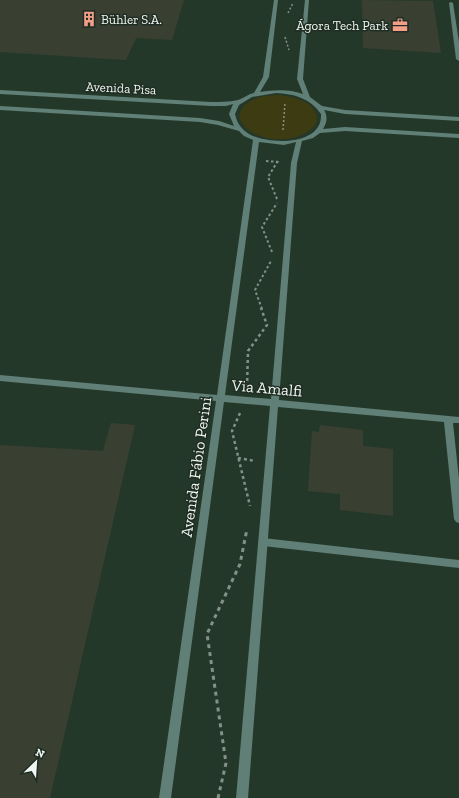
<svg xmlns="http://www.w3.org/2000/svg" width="459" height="798" font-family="'Zilla Slab',serif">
<rect width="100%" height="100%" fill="#1f2d23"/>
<!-- built -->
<rect fill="#24382a" x="0" y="0" width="459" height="798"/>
<!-- green -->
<path fill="#3d3b12" d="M280 95C295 97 318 102 317 122 304 147 246 145 239 116 243 98 264 95 280 95Z"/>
<!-- building -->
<g fill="#394032">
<polygon points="0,0 184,0 172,40 136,38 126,60 0,52"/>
<polygon points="362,0 433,1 441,53 363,48"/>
<polygon points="111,423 135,425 50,798 0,798 0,445 103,451"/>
<polygon points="320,425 363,430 363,446 393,449 393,516 340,510 340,494 308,491 312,431 319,432"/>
</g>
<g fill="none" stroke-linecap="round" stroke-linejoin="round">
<!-- path-far3 -->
<g stroke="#849088" stroke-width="1.5" stroke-dasharray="2 2" stroke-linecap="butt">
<polyline points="288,13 293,3"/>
<polyline points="285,37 289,50"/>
<polyline points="283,130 285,103"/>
</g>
<!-- path-far2 -->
<g stroke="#849088" stroke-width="2" stroke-dasharray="2.5 2.5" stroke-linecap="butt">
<polyline points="266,161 279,162"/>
<polyline points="277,199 268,177 279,159"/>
<polyline points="272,252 262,227 277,203"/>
<polyline points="262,309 255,290 271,261"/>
</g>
<!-- path-far1 -->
<g stroke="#849088" stroke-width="2.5" stroke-dasharray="3 3" stroke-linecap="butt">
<polyline points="247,387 248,351 267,325 261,308"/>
<polyline points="240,413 232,431 250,506"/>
<polyline points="238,458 255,461"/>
</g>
<!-- path -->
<polyline stroke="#849088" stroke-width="3" stroke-dasharray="4 4" stroke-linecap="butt" points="218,798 226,763 207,634 240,564 247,529"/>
<!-- lane -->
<g fill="#5f7f77" fill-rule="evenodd">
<polygon points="451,2 453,3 459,42 459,61 456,59 449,3"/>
<polygon points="263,538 459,560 459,568 263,546 260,545 258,542 260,539"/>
</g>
<!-- street -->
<path fill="#5f7f77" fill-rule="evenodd" d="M274 0H278L269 77 260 92C275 90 288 89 303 94L297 79 305 0H309L303 79 310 97 322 106 345 110 459 117V121L345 114 324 110C328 116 327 123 323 129L345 127 459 134V138L345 131 320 133 313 138 302 141 297 163 279 400 459 417V423H453L459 479V523L456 522 454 519 444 422 278 407 248 798H236L270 406 224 402 171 798H159L216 401 0 381V375L217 395 253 140 244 136 239 131 218 125 200 122 0 110V106L200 118 219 121 234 126 229 114 233 104 226 106H211L0 94V90L211 102C220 102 229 102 238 100 244 98 248 94 254 93L263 77ZM276 93C294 94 310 98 321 114 323 146 268 145 249 134 241 129 237 123 235 114L239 105 252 97ZM259 142 284 145 296 142 291 163 271 399 225 395Z"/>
</g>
<!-- icons -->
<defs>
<g id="building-bare" transform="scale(1.2)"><path d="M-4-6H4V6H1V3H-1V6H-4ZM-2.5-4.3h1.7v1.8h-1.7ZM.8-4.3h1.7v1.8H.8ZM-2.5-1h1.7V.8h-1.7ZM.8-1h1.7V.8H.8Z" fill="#f49e88" stroke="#1f2d23" stroke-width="2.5" paint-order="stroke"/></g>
<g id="office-bare" transform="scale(1.2)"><path d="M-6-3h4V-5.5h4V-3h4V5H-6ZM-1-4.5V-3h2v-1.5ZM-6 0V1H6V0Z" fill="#f49e88" stroke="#1f2d23" stroke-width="2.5" paint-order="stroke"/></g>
</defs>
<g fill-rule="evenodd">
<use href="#building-bare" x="89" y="19"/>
<use href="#office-bare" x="400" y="25"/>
</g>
<g text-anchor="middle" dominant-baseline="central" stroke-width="3" stroke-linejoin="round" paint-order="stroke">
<!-- far-poi labels -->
<g font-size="13" fill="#eef7f1" stroke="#1f2d23" text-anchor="start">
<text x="101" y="19">Bühler S.A.</text>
<text x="388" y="25" text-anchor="end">Ágora Tech Park</text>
</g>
<!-- far-street labels -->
<g font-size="13" fill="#eef7f1" stroke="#1f2d23">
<text transform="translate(121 88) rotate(3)">Avenida Pisa</text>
</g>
<!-- street labels -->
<g font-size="16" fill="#eef7f1" stroke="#1f2d23">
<text transform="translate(267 388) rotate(5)">Via Amalfi</text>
<text transform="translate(196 467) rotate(-82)">Avenida Fábio Perini</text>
</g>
</g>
<!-- north arrow -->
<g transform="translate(36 762) rotate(25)" stroke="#1f2d23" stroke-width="3" paint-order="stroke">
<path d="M0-3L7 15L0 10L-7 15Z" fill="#eef7f1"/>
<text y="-6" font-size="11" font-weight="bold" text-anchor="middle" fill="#eef7f1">N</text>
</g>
</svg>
